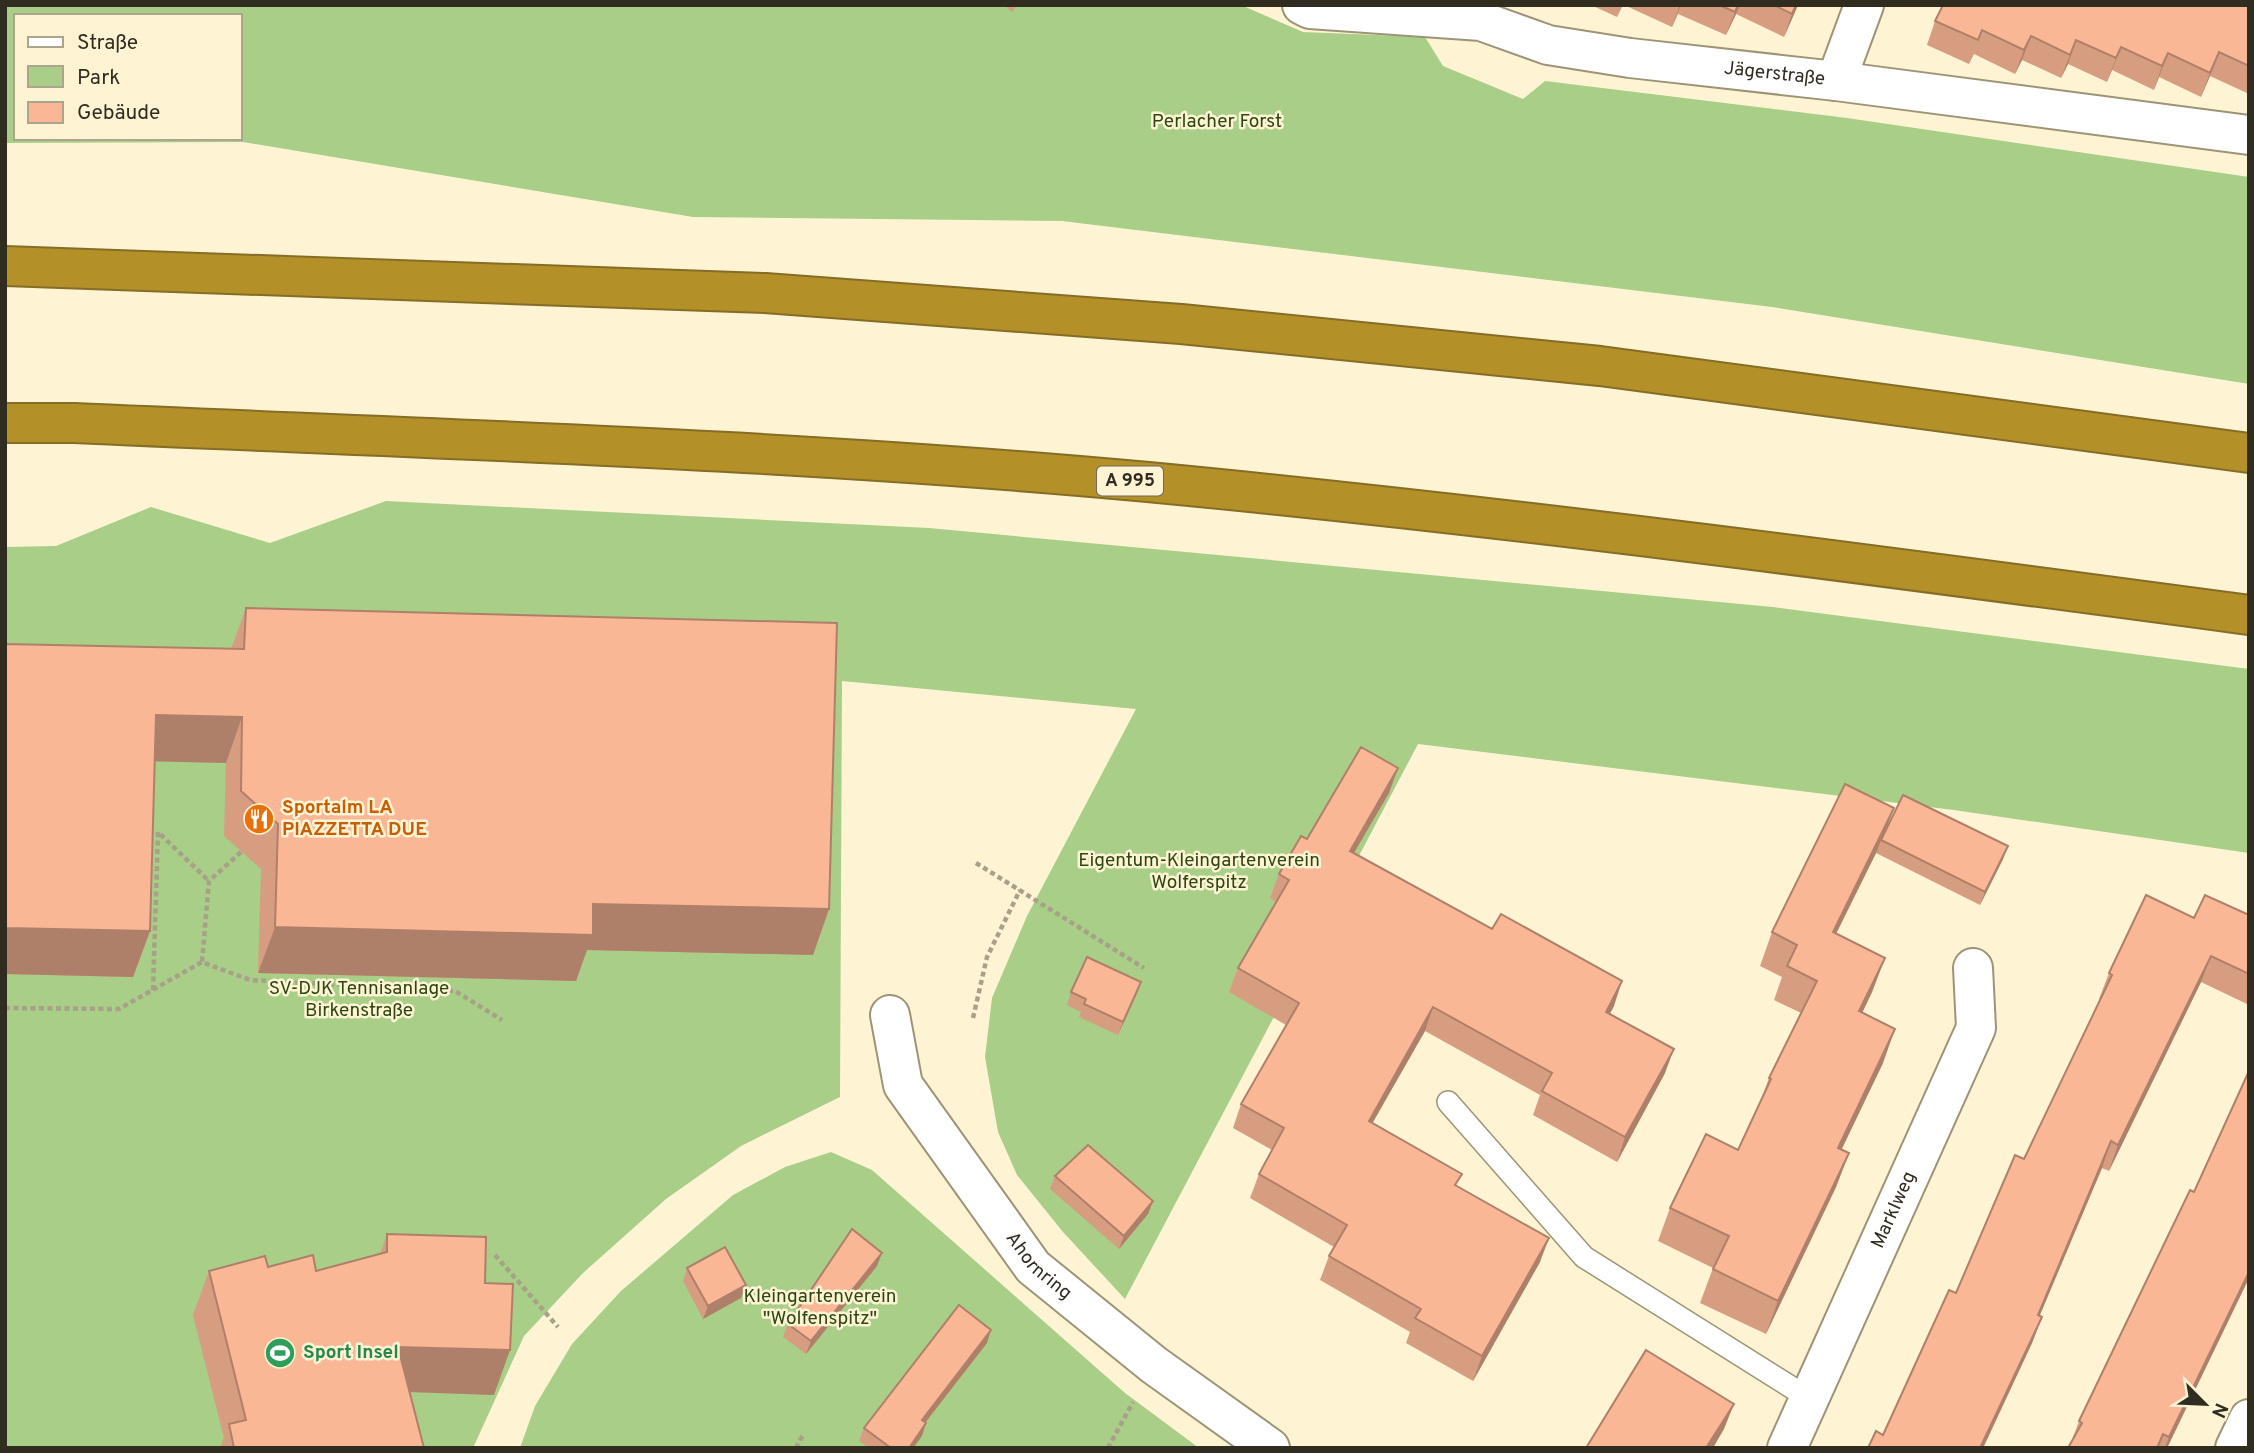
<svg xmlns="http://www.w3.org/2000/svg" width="2254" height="1453" font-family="Overpass,sans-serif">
<rect width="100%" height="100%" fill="#fef4d4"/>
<!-- green -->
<g fill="#a8ce87" fill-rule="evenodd">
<path d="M5 5H1241L1303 32 1425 37 1443 66 1523 99 1545 81 1847 118 2249 177V384L1772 307 1062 221 693 217 243 142 5 143ZM16 16H240V138H16Z"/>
<polygon points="386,501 929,528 1773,607 2249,669 2249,853 1954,810 1418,744 1125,1299 1063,1232 1017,1175 998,1132 985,1057 992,998 1027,916 1136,709 842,681 840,1097 741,1146 666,1199 583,1273 524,1336 473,1448 5,1448 5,547 56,546 151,507 270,543"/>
<polygon points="831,1152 872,1170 1125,1393 1199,1448 520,1448 535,1406 572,1344 621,1291 733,1195 785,1167"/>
</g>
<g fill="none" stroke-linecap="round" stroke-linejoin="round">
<!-- service casing -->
<g stroke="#9d9376" stroke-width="24">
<polyline id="service" points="1448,1102 1584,1257 1810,1399"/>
</g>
<!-- minor casing -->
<g stroke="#9d9376" stroke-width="42">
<g id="minor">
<path id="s1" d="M1302 5 1310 9 1481 21 1548 45 1630 58 1836 81 2249 135"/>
<polyline points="1836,81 1864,5"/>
<path id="s2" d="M890 1015 903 1085 1033 1267 1154 1365 1270 1448"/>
<path id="s3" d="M1787 1448 1976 1028 1973 968"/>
<polyline points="2235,1448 2249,1419"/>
</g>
</g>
<!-- motorway casing -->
<g stroke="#856d25" stroke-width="42">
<g id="motorway">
<polyline points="5,266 765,293 1181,324 1600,366 2249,453"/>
<path d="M5 423H74C432 439 791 449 1148 482 1516 517 1882 566 2249 615"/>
</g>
</g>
<!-- path -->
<g stroke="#a8a088" stroke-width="4.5" stroke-dasharray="5 3.5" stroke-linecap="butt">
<polyline points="241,852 209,881 202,962 250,980 455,991 502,1020"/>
<polyline points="976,863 1144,968"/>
<polyline points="153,990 158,832 209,881"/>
<polyline points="5,1008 119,1009 202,962"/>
<polyline points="973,1018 987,957 1020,890"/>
<polyline points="495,1255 558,1327"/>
<polyline points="796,1448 804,1433"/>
<polyline points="1108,1448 1133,1402"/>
</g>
<!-- service -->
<use href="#service" stroke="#fff" stroke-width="21"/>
<!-- minor -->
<use href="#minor" stroke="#fff" stroke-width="38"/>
<!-- motorway -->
<use href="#motorway" stroke="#b39028" stroke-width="38"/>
</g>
<!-- wall -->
<g fill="#d79d81">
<polygon points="1004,5 1017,5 1012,12"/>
<polygon points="1591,5 1623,5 1617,17"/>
<polygon points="1624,5 1798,5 1784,37 1736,14 1726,35 1678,14 1672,27"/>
<polygon points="2249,5 2249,94 2210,76 2201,97 2159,77 2154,90 2112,70 2107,82 2068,64 2061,78 2022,60 2015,74 1974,54 1969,64 1927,45 1935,21"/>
<polygon points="246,608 829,909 813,955 587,950 576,981 258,973 261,869 224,836 226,763 154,761 150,931 133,977 5,974 231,649"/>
<polygon points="1389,793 1354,853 1614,1006 1610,1013 1665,1073 1617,1162 1533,1115 1540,1095 1425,1031 1372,1123 1457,1186 1540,1262 1473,1381 1406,1343 1410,1332 1320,1280 1329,1256 1334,1247 1250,1198 1259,1174 1272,1150 1233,1128 1241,1104 1286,1025 1229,992 1238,968 1276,902 1270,898 1279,874 1307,839"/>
<polygon points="1885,832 2003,859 1980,905 1876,853 1877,851 1836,934 1885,958 1872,992 1862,1013 1883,1063 1841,1150 1849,1153 1836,1187 1766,1334 1700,1303 1713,1268 1658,1241 1670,1208 1738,1150 1757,1110 1769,1078 1801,1013 1774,1000 1782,977 1760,966 1772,932"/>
<polygon points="2249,915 2249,1005 2201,982 2109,1171 2102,1168 2039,1316 2042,1317 2032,1343 1983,1448 1868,1448 1883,1435 1956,1293 2024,1159 2100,1000 2099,999 2109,973 2194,918"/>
<polygon points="1141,982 1136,995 1118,1035 1079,1017 1081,1012 1067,1005 1071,992"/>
<polygon points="1055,1176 1153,1201 1148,1214 1119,1249 1050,1189"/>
<polygon points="387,1234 485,1283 494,1395 410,1392 424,1448 220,1448 224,1438 193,1315 209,1271 268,1267 316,1271 380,1254"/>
<polygon points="877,1266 806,1354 783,1337 788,1324"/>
<polygon points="687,1268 741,1298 703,1319 683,1281"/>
<polygon points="2249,1278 2167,1448 2069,1448 2079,1421"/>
<polygon points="987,1343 926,1422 922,1436 913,1448 869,1448 859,1441 864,1428"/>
</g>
<!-- shaded-wall -->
<g fill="#af8069">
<polygon points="1680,5 1681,5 1672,27"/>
<polygon points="1738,5 1740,5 1736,14 1726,35"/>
<polygon points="1796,5 1798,5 1784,37 1792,14"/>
<polygon points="2031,36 2022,60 2015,74 2024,50"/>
<polygon points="2076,40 2068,64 2061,78 2070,55"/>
<polygon points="2121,47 2112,70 2107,82 2116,58"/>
<polygon points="2219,52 2210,76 2201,97 2210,73"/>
<polygon points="2168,53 2159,77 2154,90 2162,66"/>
<polygon points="156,715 242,717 226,763 139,761"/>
<polygon points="1398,768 1389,793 1341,875 1350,851"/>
<polygon points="1894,808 1882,841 1881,840 1877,851 1820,966 1833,932"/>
<polygon points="2008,846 2003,859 1980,905 1985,892"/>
<polygon points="593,904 829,909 813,955 587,950 576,981 258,973 275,927"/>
<polygon points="5,928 150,931 133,977 5,974"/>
<polygon points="2211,956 2201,982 2109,1171 2118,1145"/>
<polygon points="1885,958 1872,992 1847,1045 1859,1011"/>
<polygon points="1622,981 1614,1006 1598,1036 1606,1012"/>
<polygon points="1141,982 1136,995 1118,1035 1123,1022"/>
<polygon points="1433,1007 1425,1031 1360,1145 1369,1121"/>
<polygon points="1895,1029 1883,1063 1826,1182 1838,1148"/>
<polygon points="1674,1049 1665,1073 1617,1162 1625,1137"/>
<polygon points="2111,1141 2102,1168 2029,1341 2038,1315"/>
<polygon points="1849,1153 1836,1187 1766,1334 1778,1301"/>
<polygon points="1153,1201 1148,1214 1119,1249 1124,1236"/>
<polygon points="1549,1238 1540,1262 1473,1381 1482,1356"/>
<polygon points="882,1253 877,1266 806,1354 811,1341"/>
<polygon points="2249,1272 2249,1278 2167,1448 2165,1448 2169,1437"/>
<polygon points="746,1285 741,1298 703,1319 708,1306"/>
<polygon points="2042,1317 2032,1343 1983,1448 1980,1448"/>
<polygon points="991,1330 987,1343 917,1433 922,1420"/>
<polygon points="398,1347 510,1350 494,1395 382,1391"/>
<polygon points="1734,1404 1724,1429 1713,1448 1706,1448"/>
<polygon points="926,1423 922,1436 913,1448 909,1448"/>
</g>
<!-- building -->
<g fill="#fab796" stroke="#af8069" stroke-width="2">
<polygon points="1719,5 1738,5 1735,12"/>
<polygon points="1774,5 1796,5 1792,14"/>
<polygon points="1943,5 2249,5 2249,66 2219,52 2210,73 2168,53 2162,66 2121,47 2116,58 2076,40 2070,55 2031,36 2024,50 1982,30 1978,40 1935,21"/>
<polygon points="246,608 837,623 829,909 593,904 593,935 275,927 278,824 241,791 242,717 156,715 150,931 5,928 5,644 244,649"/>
<polygon points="1361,747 1398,768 1350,851 1492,929 1501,914 1622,981 1606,1012 1674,1049 1625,1137 1542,1091 1552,1073 1433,1007 1369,1121 1462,1174 1455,1185 1549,1238 1482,1356 1415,1318 1421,1309 1329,1256 1347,1225 1259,1174 1284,1128 1241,1104 1299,1003 1238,968 1289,880 1279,874 1301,836 1307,839"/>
<polygon points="1845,784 1894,808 1833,932 1885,958 1859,1011 1895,1029 1838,1148 1849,1153 1778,1301 1713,1269 1729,1236 1670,1208 1706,1134 1738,1150 1771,1079 1769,1078 1817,981 1787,966 1797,945 1772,932"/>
<polygon points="1903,795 2008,846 1985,892 1881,840"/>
<polygon points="2146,895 2194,918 2205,895 2249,915 2249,974 2211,956 2118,1145 2111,1141 2038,1315 2042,1317 1980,1448 1868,1448 1876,1431 1883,1435 1949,1290 1956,1293 2015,1155 2024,1159 2112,975 2109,973"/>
<polygon points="1087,957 1141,982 1123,1022 1084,1004 1086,999 1071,992"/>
<polygon points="2249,1071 2249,1272 2169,1437 2163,1434 2157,1448 2068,1448 2082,1423 2079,1421 2190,1190 2194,1192"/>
<polygon points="1088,1145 1153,1201 1124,1236 1055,1176"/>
<polygon points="852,1229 882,1253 811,1341 788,1324"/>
<polygon points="387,1234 486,1237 485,1283 513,1284 510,1350 398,1347 424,1448 234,1448 229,1424 246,1420 209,1271 265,1256 268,1267 313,1255 316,1271 387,1252"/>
<polygon points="725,1247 746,1285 708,1306 687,1268"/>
<polygon points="959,1305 991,1330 922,1420 926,1423 909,1448 891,1448 864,1428"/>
<polygon points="1646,1350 1734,1404 1706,1448 1586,1448"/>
</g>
<!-- icons -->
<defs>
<g id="restaurant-disc" transform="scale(1.575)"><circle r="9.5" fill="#e8710a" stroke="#fef4d4"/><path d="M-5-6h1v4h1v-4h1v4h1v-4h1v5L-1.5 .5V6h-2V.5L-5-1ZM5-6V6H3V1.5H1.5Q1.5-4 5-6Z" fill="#fff"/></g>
<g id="stadium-disc" transform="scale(1.575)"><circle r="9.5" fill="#2e9e5b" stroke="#fef4d4"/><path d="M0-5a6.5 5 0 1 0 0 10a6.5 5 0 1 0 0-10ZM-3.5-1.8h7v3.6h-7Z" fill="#fff"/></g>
</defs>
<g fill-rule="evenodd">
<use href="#restaurant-disc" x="259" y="819"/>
<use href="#stadium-disc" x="280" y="1353"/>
</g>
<g text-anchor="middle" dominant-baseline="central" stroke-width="5" stroke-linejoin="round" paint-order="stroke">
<!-- shield labels -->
<rect fill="#fef4d4" stroke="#6e6856" stroke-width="2" x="1097" y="466.5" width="66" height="29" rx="5"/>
<g font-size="18" font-weight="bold" fill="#302c20">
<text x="1130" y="481">A 995</text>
</g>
<!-- street labels -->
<g font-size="19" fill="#302c20" stroke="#fef4d4">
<text stroke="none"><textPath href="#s1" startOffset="480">Jägerstraße</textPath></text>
<text stroke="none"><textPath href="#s3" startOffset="261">Marklweg</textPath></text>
<text stroke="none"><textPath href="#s2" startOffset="298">Ahornring</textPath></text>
</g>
<!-- park labels -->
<g font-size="19" fill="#2c460f" stroke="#fef4d4">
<text x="1217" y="122">Perlacher Forst</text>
<text x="1199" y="861">Eigentum-Kleingartenverein<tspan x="1199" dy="22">Wolferspitz</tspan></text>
<text x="359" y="989">SV-DJK Tennisanlage<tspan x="359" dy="22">Birkenstraße</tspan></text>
<text x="820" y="1297">Kleingartenverein<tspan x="820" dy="22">"Wolfenspitz"</tspan></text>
</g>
<!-- food labels -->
<g font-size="19" font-weight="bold" fill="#c56008" stroke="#fef4d4" text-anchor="start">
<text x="282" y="808">Sportalm LA<tspan x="282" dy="22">PIAZZETTA DUE</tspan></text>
</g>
<!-- leisure labels -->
<g font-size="19" font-weight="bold" fill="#27864d" stroke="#fef4d4" text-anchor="start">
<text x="303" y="1353">Sport Insel</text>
</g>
</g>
<!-- border -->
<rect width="2254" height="1453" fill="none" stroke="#302c20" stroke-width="14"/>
<!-- legend -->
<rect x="14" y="14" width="228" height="126" fill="#fef4d4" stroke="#aca48c" stroke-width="2"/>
<rect x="28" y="37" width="35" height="10" fill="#ffffff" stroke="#aca48c" stroke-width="2"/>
<text x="77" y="49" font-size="21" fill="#302c20">Straße</text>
<rect x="28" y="66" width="35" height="21" fill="#a8ce87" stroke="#aca48c" stroke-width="2"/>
<text x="77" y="84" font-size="21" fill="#302c20">Park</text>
<rect x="28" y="102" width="35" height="21" fill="#fab796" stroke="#aca48c" stroke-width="2"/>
<text x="77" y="119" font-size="21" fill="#302c20">Gebäude</text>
<!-- north arrow -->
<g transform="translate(2205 1404) rotate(114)" stroke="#fef4d4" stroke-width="5" paint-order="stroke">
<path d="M0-5L12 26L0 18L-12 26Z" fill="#302c20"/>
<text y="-10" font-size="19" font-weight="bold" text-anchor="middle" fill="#302c20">N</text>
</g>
</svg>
